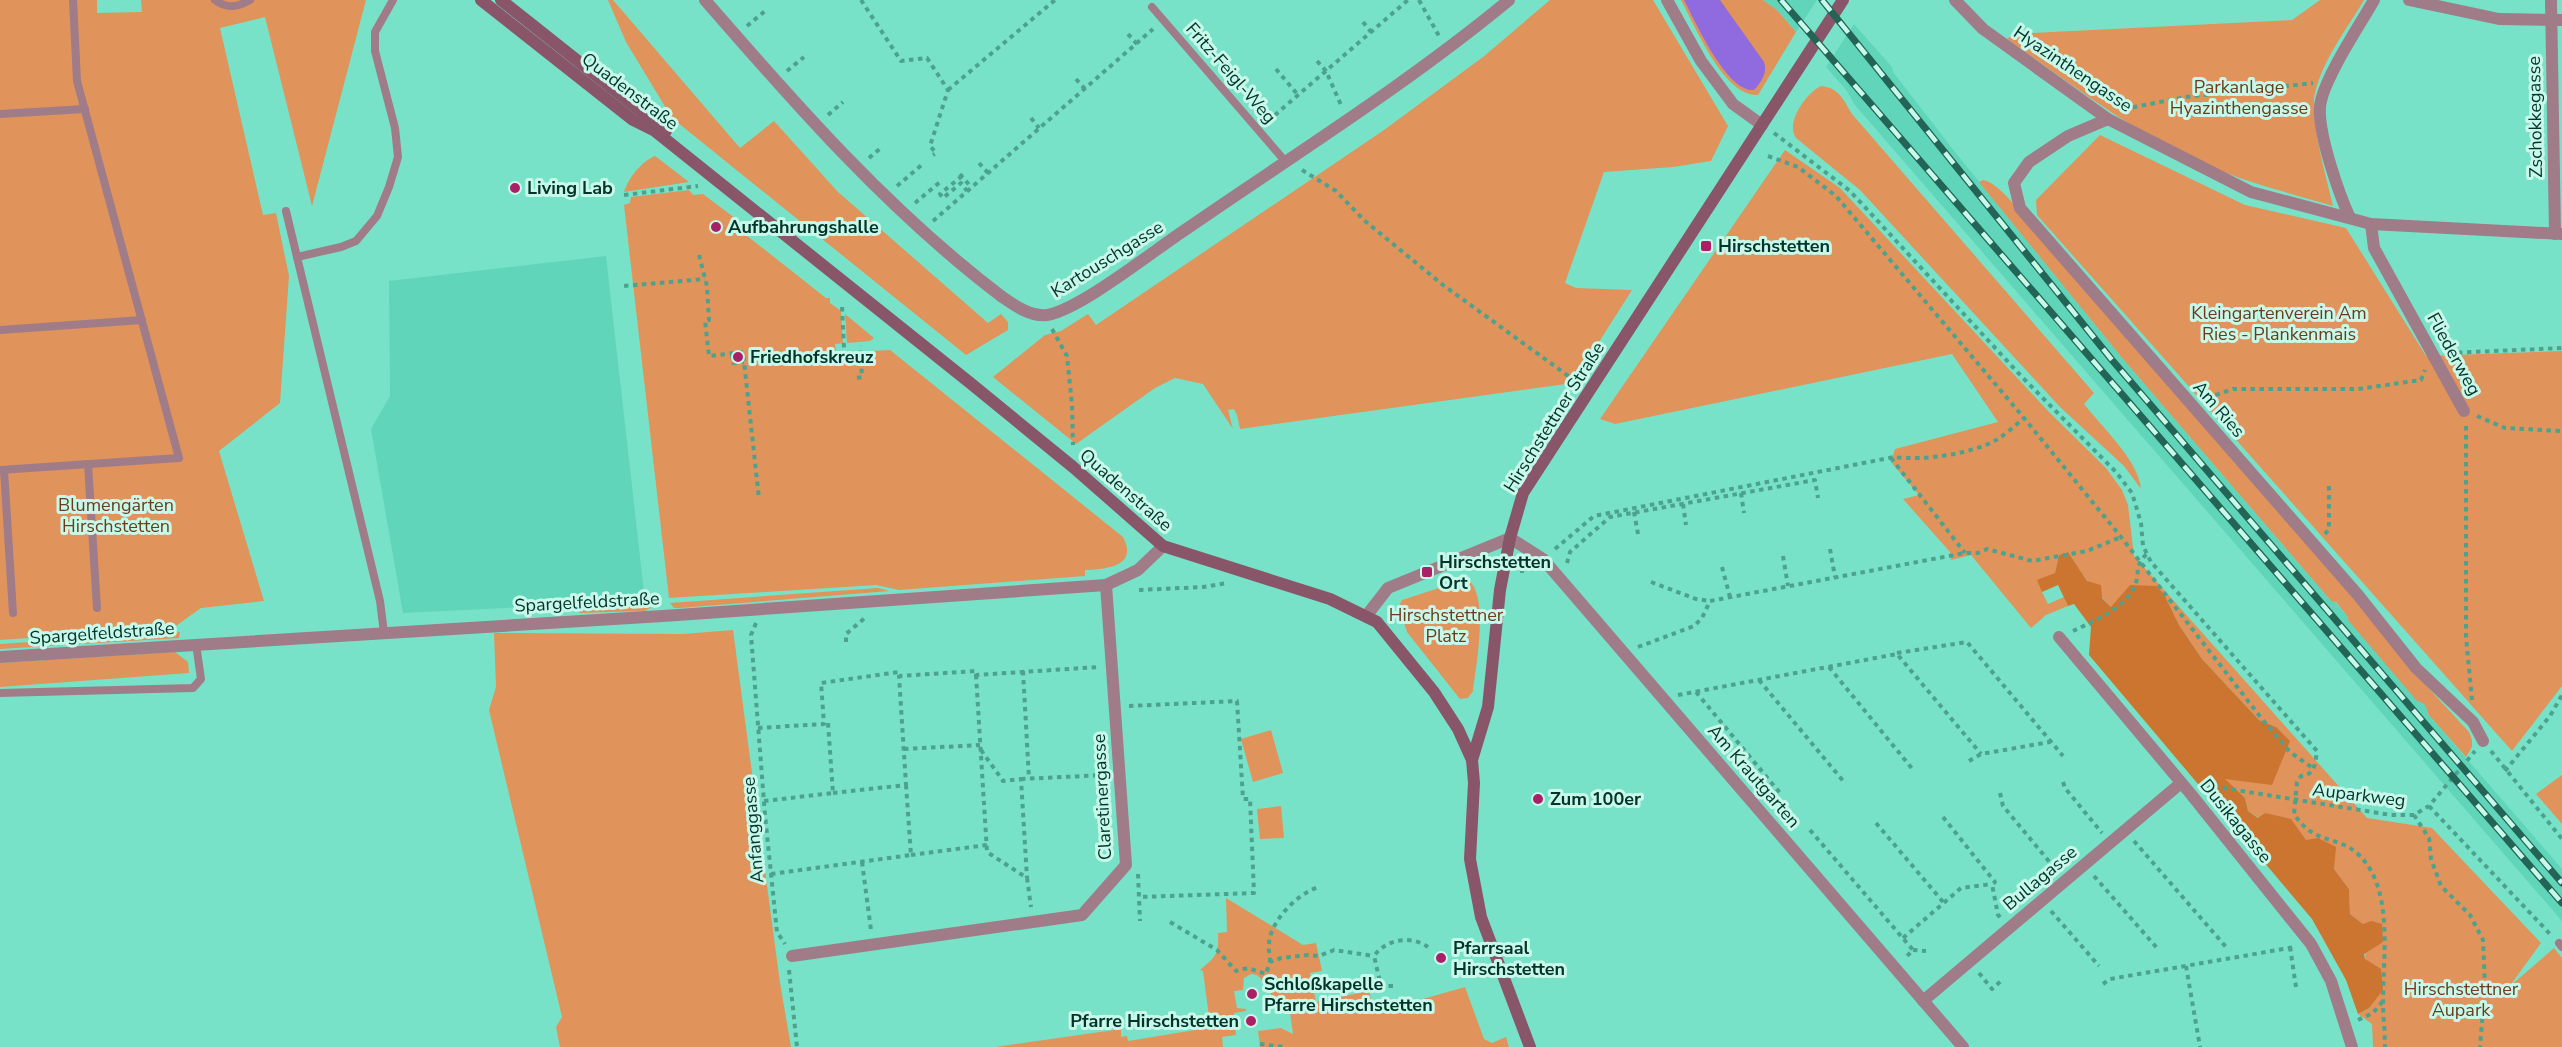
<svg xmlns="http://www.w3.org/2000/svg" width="2562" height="1047" font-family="'Nunito Sans',sans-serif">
<rect width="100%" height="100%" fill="#78e2c8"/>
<!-- built -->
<g fill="#60d5ba">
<polygon points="1763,0 1817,0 1796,32 1777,10"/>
<polygon points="1854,24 1892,67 1893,72 1955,152 2123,359 2332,602 2335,602 2348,617 2348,620 2427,707 2428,714 2562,869 2562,921 1854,104 1847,91 1826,67"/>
<polygon points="606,256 645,601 403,613 371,429 390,396 389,281"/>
</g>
<!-- green -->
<g fill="#e0935b">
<polygon points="0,0 97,0 97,13 142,12 141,0 366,0 312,206 265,17 220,28 263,215 276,213 289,276 280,403 219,451 264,601 201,608 173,628 0,640"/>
<polygon points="608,0 613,0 740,148 774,121 838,192 988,323 1001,314 1008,322 1008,330 966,355 672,118 626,42"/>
<polygon points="1550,0 1653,0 1728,126 1711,161 1673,167 1604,172 1565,283 1576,288 1632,290 1573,383 1240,429 1237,415 1234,409 1228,410 1233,429 1203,384 1175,378 1155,388 1076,444 993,377 1045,335 1061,331 1088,314 1096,325 1384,130 1483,57"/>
<path d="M1681 0H1763L1777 10 1796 32 1758 95C1724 97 1695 26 1681 0Z"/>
<path d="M2320 0H2364C2347 29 2323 59 2315 93 2309 119 2327 179 2333 206 2297 195 2259 186 2224 172 2145 142 2076 87 2007 39L2013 34 2292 20Z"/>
<path d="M1821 86C1839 88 1843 99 1852 114L2094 393 2084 404C2101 426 2139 461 2141 489L2124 466 2060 407 1860 190 1796 138C1785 123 1806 93 1821 86Z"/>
<polygon points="2100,135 2245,205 2346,228 2426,356 2562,351 2562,686 2512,751 2037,215 2036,200"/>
<polygon points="1785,150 1840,188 2049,412 2106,468 2122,490 2128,505 2134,556 2367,818 2432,828 2541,943 2509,987 2554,948 2562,958 2562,1047 2373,1047 2372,1024 2358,1014 2369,1008 2363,924 2350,914 2349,889 2334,869 2306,840 2265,813 2259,818 2248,811 2245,798 2224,779 2276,727 2259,720 2202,659 2179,625 2164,594 2111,607 2087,581 2068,552 2059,555 2055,573 2042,592 2048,604 2064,597 2068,606 2046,615 2031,628 1971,555 1951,560 1950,552 1903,499 1919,495 1891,462 1895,449 1998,422 1952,354 1615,424 1600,419"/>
<path d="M655 156 689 182 624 192C628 178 642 161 655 156Z"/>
<path d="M1983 180C1998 182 2019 211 2030 223L2368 615 2422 681 2469 732 2472 740V747L2466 757 2428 714C2427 707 2425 702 2417 701L2348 620V617L2336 602H2332L2123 359 1979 182Z"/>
<path d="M689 190 693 195 703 194 744 225 741 231 826 298H830V303L841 311 843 343 835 344 836 353 890 350 1123 537C1139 567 1105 569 1085 570V576L899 590 876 585 669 598 624 205 630 203 631 197Z"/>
<polygon points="845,314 874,338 870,341 847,343"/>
<path d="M1467 579C1490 594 1476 667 1473 691L1468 698 1460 699 1407 632 1399 606 1402 600Z"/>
<polygon points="878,588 889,591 680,608 674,608 670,603"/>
<polygon points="651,604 650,608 645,611 579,613 580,608"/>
<polygon points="733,630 780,983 791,1047 560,1047 556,1027 562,1017 489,710 496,687 494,633 683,634"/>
<polygon points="180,632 179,638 0,649 0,644"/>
<polygon points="175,652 188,662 189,673 0,687 0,663"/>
<polygon points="1271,730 1283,773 1253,782 1241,739"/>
<polygon points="2562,775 2562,824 2536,794"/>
<polygon points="1281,806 1284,838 1260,839 1257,809"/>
<path d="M1226 898 1303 945 1316 943 1322 971 1310 973 1316 1002 1369 991 1372 1003 1384 1010 1465 987 1484 1039 1492 1043 1506 1037 1509 1047H1260L1258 1031 1281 1028 1293 1034 1289 1005 1266 1008V998L1271 997 1270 986 1264 987C1263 980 1259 974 1251 974L1244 978 1243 990 1234 991 1237 1008 1246 1009V1011L1234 1013 1236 1035 1222 1037 1223 1047H995L1121 1029V1037L1127 1036 1128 1041 1207 1028 1209 1017 1203 971 1200 970C1216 957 1219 954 1218 933L1227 932Z"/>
</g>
<!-- forest -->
<polygon fill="#cc7530" points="2068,552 2087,581 2101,585 2102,598 2111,607 2130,585 2156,586 2164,594 2179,625 2202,659 2259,720 2276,727 2290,741 2272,785 2225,779 2245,798 2248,811 2258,818 2265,813 2291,819 2306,840 2318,838 2336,847 2334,869 2349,889 2350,914 2363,924 2371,921 2382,924 2383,942 2364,954 2365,959 2381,969 2383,990 2369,1008 2358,1014 2346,980 2312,919 2089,655 2091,627 2074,604 2068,606 2058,585 2042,592 2037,580 2055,573 2059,555"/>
<!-- water -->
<path fill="#8f6bdf" d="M1684 0H1720L1764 62C1768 73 1761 82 1754 90 1727 93 1695 21 1684 0Z"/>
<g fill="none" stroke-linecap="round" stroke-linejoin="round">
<!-- path -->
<g stroke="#4da28e" stroke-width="4" stroke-dasharray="4.5 4.5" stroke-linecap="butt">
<polyline points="861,0 901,61 927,58 948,90 930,146 936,153 933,155"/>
<polyline points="1419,0 1439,36"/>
<polyline points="1363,22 1371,32"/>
<polyline points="747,26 765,11"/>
<polyline points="1128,34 1137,44"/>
<polyline points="1317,61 1326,71 1341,105"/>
<polyline points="1276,69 1298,95"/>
<polyline points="787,71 804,57"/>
<polyline points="1076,79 1085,89"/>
<polyline points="948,90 1055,0"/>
<polyline points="2124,109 2186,97 2313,83"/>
<polyline points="828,115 843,102"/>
<polyline points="1031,118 1039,128"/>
<polyline points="1268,121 1408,0"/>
<path d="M1774 133 1850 191 2022 377 2116 472 2132 493 2141 523 2143 546 2151 562 2317 751C2315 764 2315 775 2301 776L2297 782 2294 814C2315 846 2337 834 2359 855 2394 889 2383 956 2383 1001 2383 1016 2385 1032 2385 1047"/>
<polyline points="1768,156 1798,167 1836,196 2024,418 2121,537 2262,719 2290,752 2314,769"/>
<polyline points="869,158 882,147"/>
<polyline points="979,163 988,173"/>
<polyline points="1302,170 1336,191 1365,221 1443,285 1578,383"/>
<polyline points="960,174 971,187"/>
<polyline points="962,176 940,194 943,198 961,183 967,191"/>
<polyline points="897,186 924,163"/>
<polyline points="624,195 698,186"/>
<polyline points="915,203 940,182"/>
<polyline points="933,221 1153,29"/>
<polyline points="699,255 707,286 709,320 705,321 709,356 743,352 759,499"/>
<polyline points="624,286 705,279"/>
<polyline points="842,307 844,348"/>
<polyline points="1052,329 1067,356 1072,405 1073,445"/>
<polyline points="2449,353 2562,348"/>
<polyline points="732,354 733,363 744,362"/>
<polyline points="857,378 862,377 860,346"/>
<polyline points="2207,398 2233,389 2358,389 2421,380 2425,370"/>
<polyline points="2477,416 2505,428 2562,431"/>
<polyline points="2466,426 2466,637 2472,700"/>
<polyline points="1891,458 1965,553"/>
<polyline points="1741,493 1744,513"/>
<polyline points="1683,504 1686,525"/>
<polyline points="1634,512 1638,534"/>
<polyline points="2325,534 2329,529 2329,485"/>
<path d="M1555 549 1594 516 1894 457C1923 461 1973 454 1998 439 2007 433 2016 425 2024 418"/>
<polyline points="1830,549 1835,577"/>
<polyline points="1783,556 1788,586"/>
<polyline points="1567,563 1570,552 1610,517 1815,480 1818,498"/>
<polyline points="1722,567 1730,597"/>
<polyline points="1522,573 1522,571"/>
<polyline points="1651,582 1696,599 1710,601"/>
<polyline points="1139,590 1203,587 1227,583"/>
<polyline points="756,623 751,635 765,815 777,932 785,944"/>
<path d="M2073 631C2094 621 2122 610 2134 588 2141 574 2133 566 2147 554"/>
<polyline points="846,642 846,634 866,617"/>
<polyline points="1638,647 1694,626 1702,618 1710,601 1965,553 1978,553 1987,549 2032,561 2087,551 2121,537"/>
<polyline points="1897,653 1967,642 2063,756"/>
<polyline points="1829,667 1914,771"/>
<polyline points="1023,671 1029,779"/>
<polyline points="976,675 987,852 1027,878 1031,907"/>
<polyline points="1759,680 1844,782"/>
<polyline points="1696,692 1780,793"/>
<polyline points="1678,695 1897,654 1981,754"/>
<polyline points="1129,706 1237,701 1243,799 1250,799 1254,893 1139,897"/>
<polyline points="758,728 824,724 821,683 899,672 899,676 976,671 976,675 1099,667"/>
<polyline points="904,749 980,745"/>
<polyline points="981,750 1003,781 1021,779 1027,878"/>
<polyline points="2491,751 2562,839"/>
<polyline points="1969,761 1981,754 2050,742"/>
<polyline points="2505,771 2550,716 2562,695"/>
<polyline points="1021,779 1105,775"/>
<polyline points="2063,782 2065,788 2102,833"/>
<polyline points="2205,785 2391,815 2414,815 2429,806 2475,751"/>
<polyline points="833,793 906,785 899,676"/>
<polyline points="2000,793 2003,806 2057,871"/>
<polyline points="764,801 833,793 828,723 824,724"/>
<polyline points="2429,806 2550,934"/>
<polyline points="2414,815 2429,838 2431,859 2441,886 2470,915 2483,940 2485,986 2480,1047"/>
<polyline points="1943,817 1995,882 1992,884 1998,915 2001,918"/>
<polyline points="1876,823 1944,903"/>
<polyline points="1810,830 1913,950 1905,958"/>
<polyline points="2134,841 2226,947"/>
<polyline points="911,855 987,845"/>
<polyline points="862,862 871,930"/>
<polyline points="771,874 911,855 906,785"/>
<polyline points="1138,874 1140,921"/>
<polyline points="2094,876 2157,948"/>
<polyline points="2051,911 2099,966"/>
<polyline points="1170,922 1217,950 1236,971 1248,968 1266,974 1270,962 1281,958 1308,955 1319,956 1334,950 1374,956"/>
<polyline points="1903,938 1961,888 1992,884"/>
<polyline points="2290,947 2296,987"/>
<polyline points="1913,950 1926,951"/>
<path d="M1270 962C1270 956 1268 949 1269 943 1271 920 1298 893 1319 887"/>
<polyline points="2186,966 2200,1047"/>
<polyline points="789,970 797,1047"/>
<polyline points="1979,973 1992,989 2001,981"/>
<polyline points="2103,984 2110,979 2295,947"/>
<path d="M1393 986H1381L1374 956C1386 939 1411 935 1428 947"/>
<polyline points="2358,1020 2373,1013 2383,1001"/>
<polyline points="1260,1044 1284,1047"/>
</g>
<!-- lane -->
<g stroke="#a07c89" stroke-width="8">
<path d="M215 0C226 9 239 7 250 0"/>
<polyline points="1152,7 1285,161"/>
<polyline points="0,114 85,109"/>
<polyline points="286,211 297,257"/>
<polyline points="0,330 142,320"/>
<polyline points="88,464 97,608"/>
<polyline points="0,470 179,458 77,81 73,0"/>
<polyline points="4,470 13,613"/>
<polyline points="384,633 380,601 297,257 341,247 356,241 377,216 389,187 398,157 395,128 375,51 375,32 393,0"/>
<polyline points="0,693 193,688 201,679 196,644"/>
<polyline points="2559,943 2562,947"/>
</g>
<!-- street -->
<g stroke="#a07c89" stroke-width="12">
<path d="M705 0C797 106 889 211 1001 296 1014 305 1030 317 1047 315 1079 310 1152 252 1182 232 1292 156 1406 85 1509 0"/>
<polyline points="1667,0 1701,61 1733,104 1762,125"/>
<polyline points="1955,0 1983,29 2108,119 2251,192 2371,224 2562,234"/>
<polyline points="2409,0 2499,19 2562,20"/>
<polyline points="2551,0 2555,234"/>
<polyline points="2108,119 2068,136 2029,162 2014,183 2020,208 2358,595 2416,668 2473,722 2483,741"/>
<path d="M2350 218C2339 194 2318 134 2320 107 2322 81 2360 25 2374 0"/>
<polyline points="2371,224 2374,248 2464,411"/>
<polyline points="1367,615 1388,588 1510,538 1543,559 1963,1047"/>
<polyline points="2059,637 2190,793 2311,944 2331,981 2352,1047"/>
<polyline points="0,657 663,616 1106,585 1138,570 1163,546"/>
<polyline points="792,956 1082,915 1126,865 1106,585"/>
<polyline points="1923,1001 2181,783"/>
</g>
<!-- secondary -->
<g stroke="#895669" stroke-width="12">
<polyline points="481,0 633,120 655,131 969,382 1073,467 1163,546 1330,599 1377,622 1434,692 1458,729 1472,760"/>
<polyline points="501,0 666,131"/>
<polyline points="1530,1047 1481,917 1470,859 1474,783 1472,760 1488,707 1500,590 1510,538 1523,493 1843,0"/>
</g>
<!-- rail casing -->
<g stroke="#236456" stroke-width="7">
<g id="rail">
<polyline points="1781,0 2562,903"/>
<polyline points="1822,0 2112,360 2562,883"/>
</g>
</g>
<!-- rail -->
<use href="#rail" stroke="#c8f8ea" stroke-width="4.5" stroke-dasharray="14" stroke-linecap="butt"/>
</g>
<!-- markers -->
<g fill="#a92066" stroke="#c8f8ea" stroke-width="2">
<circle cx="515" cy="188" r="6"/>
<circle cx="716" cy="227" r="6"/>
<rect x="1700" y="240" width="12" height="12" rx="3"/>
<circle cx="738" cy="357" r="6"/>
<rect x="1421" y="566" width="12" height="12" rx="3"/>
<circle cx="1538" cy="799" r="6"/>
<circle cx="1441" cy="958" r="6"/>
<circle cx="1252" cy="994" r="6"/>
<circle cx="1251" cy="1021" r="6"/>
</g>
<g text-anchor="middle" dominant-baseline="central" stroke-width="6" stroke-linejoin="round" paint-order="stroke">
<!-- street labels -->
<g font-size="18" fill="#02342a" stroke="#c8f8ea">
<text transform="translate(2073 69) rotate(34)">Hyazinthengasse</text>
<text transform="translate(1231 73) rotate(49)">Fritz-Feigl-Weg</text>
<text transform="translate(630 91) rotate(37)">Quadenstraße</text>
<text transform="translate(2535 117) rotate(-91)">Zschokkegasse</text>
<text transform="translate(1107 259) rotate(-32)">Kartouschgasse</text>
<text transform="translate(2454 354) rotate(61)">Fliederweg</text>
<text transform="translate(2219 409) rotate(49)">Am Ries</text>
<text transform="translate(1554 417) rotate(-58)">Hirschstettner Straße</text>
<text transform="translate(1126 490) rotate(41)">Quadenstraße</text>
<text transform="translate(587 602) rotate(-3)">Spargelfeldstraße</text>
<text transform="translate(102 633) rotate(-4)">Spargelfeldstraße</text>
<text transform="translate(1754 776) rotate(49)">Am Krautgarten</text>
<text transform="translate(2359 795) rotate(7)">Auparkweg</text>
<text transform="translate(1102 797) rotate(-93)">Claretinergasse</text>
<text transform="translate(2236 821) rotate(51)">Dusikagasse</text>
<text transform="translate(753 830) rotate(-95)">Anfanggasse</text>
<text transform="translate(2040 878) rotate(-40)">Bullagasse</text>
</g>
<!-- park labels -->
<g font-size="18" fill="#6a3d1a" stroke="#c8f8ea">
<text x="2239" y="87">Parkanlage<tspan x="2239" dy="21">Hyazinthengasse</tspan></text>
<text x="2279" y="313">Kleingartenverein Am<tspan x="2279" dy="21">Ries - Plankenmais</tspan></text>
<text x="116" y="505">Blumengärten<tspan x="116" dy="21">Hirschstetten</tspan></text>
<text x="1446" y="615">Hirschstettner<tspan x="1446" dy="21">Platz</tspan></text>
<text x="2461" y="989">Hirschstettner<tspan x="2461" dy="21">Aupark</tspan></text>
</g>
<!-- poi labels -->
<g font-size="18" font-weight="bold" fill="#02342a" stroke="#c8f8ea" text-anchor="start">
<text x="527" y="188">Living Lab</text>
<text x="728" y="227">Aufbahrungshalle</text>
<text x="1718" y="246">Hirschstetten</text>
<text x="750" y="357">Friedhofskreuz</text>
<text x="1439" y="562">Hirschstetten<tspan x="1439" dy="21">Ort</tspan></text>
<text x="1550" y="799">Zum 100er</text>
<text x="1453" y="948">Pfarrsaal<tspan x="1453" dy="21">Hirschstetten</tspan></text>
<text x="1264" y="984">Schloßkapelle<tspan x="1264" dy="21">Pfarre Hirschstetten</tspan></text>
<text x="1239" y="1021" text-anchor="end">Pfarre Hirschstetten</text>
</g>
</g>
</svg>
